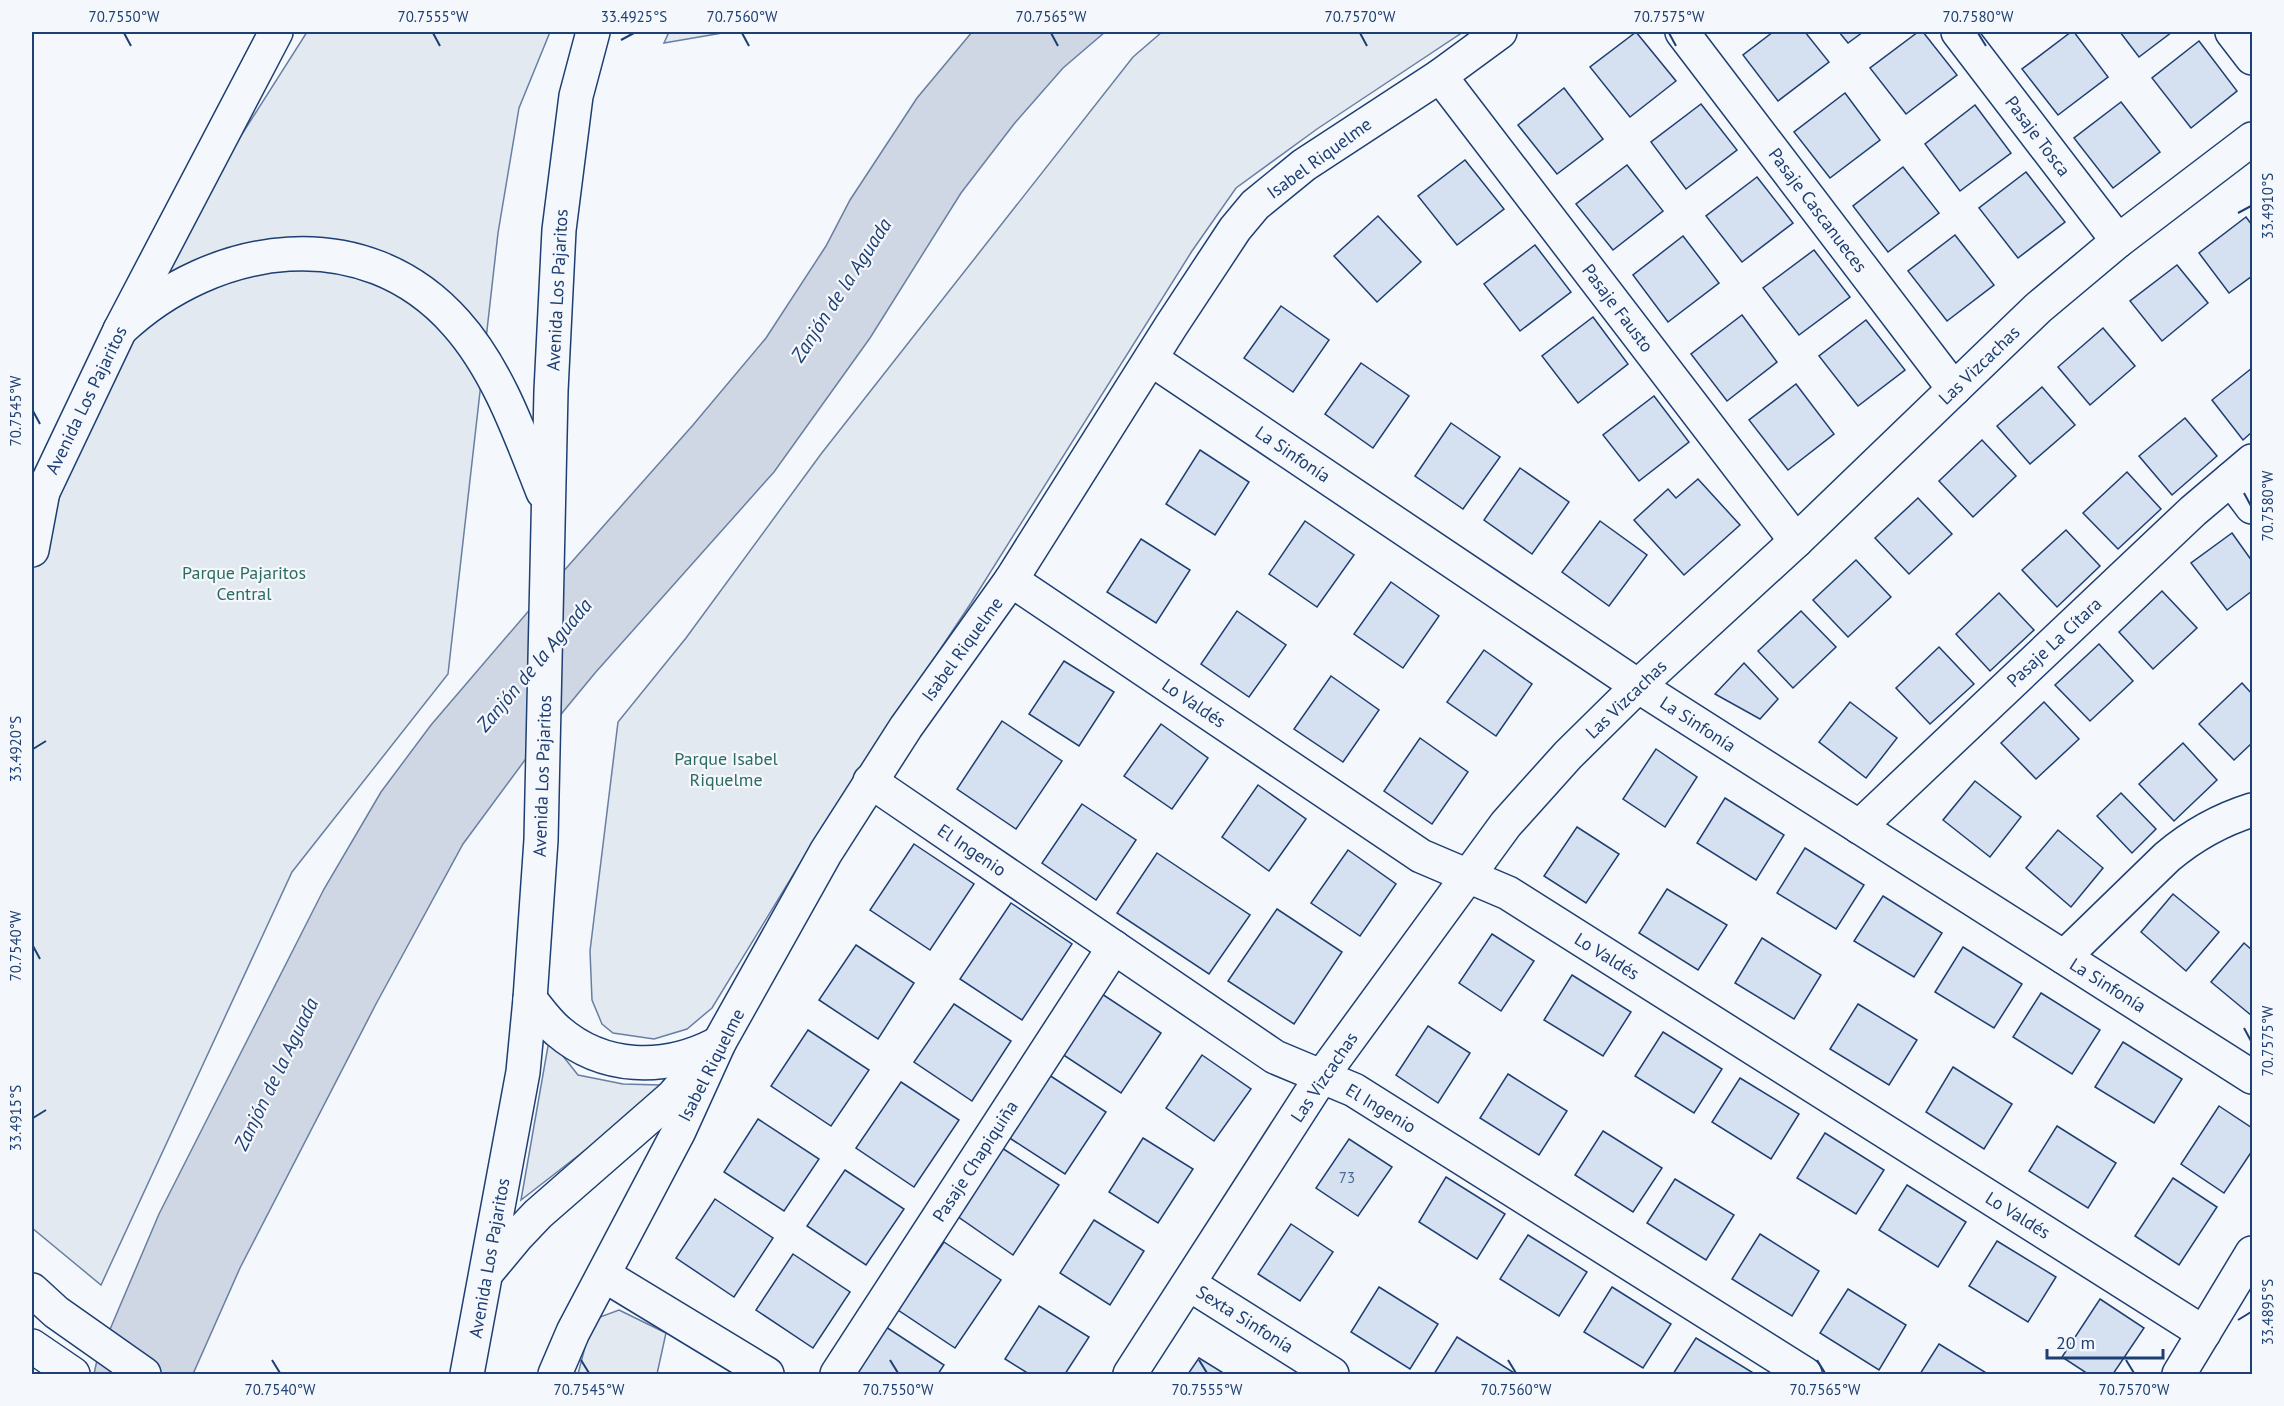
<svg xmlns="http://www.w3.org/2000/svg" width="2284" height="1406" font-family="'PT Sans',sans-serif">
<rect width="100%" height="100%" fill="#f4f7fb"/>
<!-- green -->
<g fill="#e3e9f0" stroke="#687fa3" stroke-width="1.5">
<polygon points="307,32 550,32 519,108 498,233 448,674 292,872 101,1285 32,1228 32,536 181,230"/>
<polygon points="669,32 728,32 664,43"/>
<polygon points="1162,32 1463,32 1317,129 1236,188 1192,251 971,603 824,824 712,1008 687,1029 654,1039 613,1033 602,1024 592,1000 590,951 618,722 686,638 821,454 1133,57"/>
<polygon points="548,1046 555,1046 578,1075 623,1084 660,1085 651,1099 521,1200"/>
<polygon points="619,1310 666,1333 657,1374 578,1374 592,1320"/>
</g>
<!-- water -->
<polygon fill="#cfd7e4" stroke="#687fa3" stroke-width="1.5" points="972,32 1105,32 1063,68 1014,124 961,193 870,338 774,472 595,673 539,741 463,844 376,1004 240,1268 193,1374 94,1374 97,1360 159,1214 324,889 381,792 431,725 538,600 693,425 766,338 826,246 850,200 917,98"/>
<!-- building -->
<g fill="#d5e0f0" stroke="#1d3f73" stroke-width="1.5">
<polygon points="1636,32 1676,81 1630,117 1590,67"/>
<polygon points="1773,32 1805,32 1829,62 1778,101 1743,55"/>
<polygon points="1839,32 1863,32 1848,43"/>
<polygon points="1918,32 1923,32 1957,75 1906,114 1870,68"/>
<polygon points="2071,32 2074,32 2108,77 2058,115 2022,69"/>
<polygon points="2120,32 2172,32 2139,57"/>
<polygon points="2199,41 2237,91 2191,128 2152,78"/>
<polygon points="1564,88 1603,139 1557,174 1518,125"/>
<polygon points="1845,93 1880,140 1830,178 1794,132"/>
<polygon points="2121,102 2160,152 2113,188 2074,138"/>
<polygon points="1701,104 1737,150 1686,189 1651,142"/>
<polygon points="1975,105 2011,153 1960,191 1925,144"/>
<polygon points="1465,160 1504,209 1457,245 1418,196"/>
<polygon points="1627,165 1663,211 1613,250 1576,204"/>
<polygon points="1903,167 1939,213 1888,252 1853,206"/>
<polygon points="2026,172 2065,222 2018,258 1979,208"/>
<polygon points="1757,177 1793,223 1742,262 1706,216"/>
<polygon points="1378,216 1421,262 1377,302 1334,256"/>
<polygon points="2246,217 2252,225 2252,276 2229,293 2199,253"/>
<polygon points="1955,235 1994,285 1947,321 1908,271"/>
<polygon points="1683,236 1719,283 1668,322 1633,275"/>
<polygon points="1535,245 1571,292 1520,331 1484,284"/>
<polygon points="1814,250 1850,297 1799,335 1763,288"/>
<polygon points="2177,265 2208,303 2162,341 2130,301"/>
<polygon points="1281,306 1329,340 1293,392 1244,358"/>
<polygon points="1742,315 1777,362 1727,401 1691,354"/>
<polygon points="1593,317 1628,364 1578,403 1542,356"/>
<polygon points="1866,320 1905,370 1858,406 1819,356"/>
<polygon points="2103,328 2135,366 2090,405 2058,367"/>
<polygon points="1361,363 1409,396 1373,448 1325,414"/>
<polygon points="2252,368 2252,432 2243,440 2212,400"/>
<polygon points="1796,384 1834,434 1788,470 1749,420"/>
<polygon points="2042,387 2075,425 2030,464 1997,426"/>
<polygon points="1654,396 1689,442 1639,481 1603,435"/>
<polygon points="2185,418 2217,456 2172,495 2139,456"/>
<polygon points="1451,423 1500,457 1463,509 1415,476"/>
<polygon points="1982,440 2016,476 1973,517 1939,481"/>
<polygon points="1200,450 1249,482 1215,535 1166,504"/>
<polygon points="1520,468 1569,502 1532,554 1484,520"/>
<polygon points="2127,472 2161,509 2118,549 2083,513"/>
<polygon points="1698,479 1740,525 1684,575 1634,520 1668,489 1676,498"/>
<polygon points="1918,498 1952,534 1909,574 1875,538"/>
<polygon points="1305,521 1354,555 1317,607 1269,574"/>
<polygon points="1600,521 1647,555 1609,606 1562,572"/>
<polygon points="2066,530 2100,566 2057,607 2022,570"/>
<polygon points="2232,533 2252,561 2252,591 2227,610 2191,563"/>
<polygon points="1141,539 1190,570 1156,623 1107,592"/>
<polygon points="1856,560 1891,597 1848,637 1813,600"/>
<polygon points="1391,582 1439,616 1403,668 1354,634"/>
<polygon points="2162,591 2197,628 2153,669 2119,632"/>
<polygon points="1999,593 2034,630 1990,671 1956,634"/>
<polygon points="1237,611 1286,645 1249,697 1201,664"/>
<polygon points="1801,611 1836,647 1793,688 1758,651"/>
<polygon points="2099,644 2133,681 2090,721 2055,685"/>
<polygon points="1939,647 1974,684 1930,724 1896,688"/>
<polygon points="1484,650 1532,684 1496,736 1447,702"/>
<polygon points="1064,661 1114,692 1079,746 1029,714"/>
<polygon points="1744,663 1778,699 1760,719 1715,694"/>
<polygon points="1331,676 1379,710 1343,762 1294,729"/>
<polygon points="2242,683 2252,694 2252,743 2234,760 2199,724"/>
<polygon points="1850,702 1897,738 1866,778 1819,742"/>
<polygon points="2044,702 2079,739 2036,779 2001,743"/>
<polygon points="1002,721 1062,761 1016,829 957,789"/>
<polygon points="1161,724 1208,758 1172,809 1124,776"/>
<polygon points="1420,738 1468,772 1432,824 1384,791"/>
<polygon points="2183,743 2217,780 2174,821 2139,784"/>
<polygon points="1656,749 1697,777 1665,827 1623,799"/>
<polygon points="1975,781 2021,817 1990,857 1943,820"/>
<polygon points="1258,785 1306,819 1269,871 1222,837"/>
<polygon points="2121,793 2156,829 2132,853 2097,816"/>
<polygon points="1725,798 1784,835 1756,880 1697,843"/>
<polygon points="1082,804 1136,840 1096,900 1042,863"/>
<polygon points="1577,827 1619,854 1586,903 1544,876"/>
<polygon points="2058,830 2103,868 2071,907 2026,868"/>
<polygon points="914,844 974,884 930,950 870,910"/>
<polygon points="1805,848 1864,885 1836,929 1777,893"/>
<polygon points="1348,850 1396,884 1360,936 1311,903"/>
<polygon points="1157,853 1250,915 1209,974 1117,913"/>
<polygon points="1667,889 1727,925 1698,970 1639,933"/>
<polygon points="2173,894 2219,932 2186,971 2141,932"/>
<polygon points="1883,896 1942,933 1914,977 1854,941"/>
<polygon points="1011,903 1072,944 1022,1020 960,979"/>
<polygon points="1277,909 1342,952 1294,1024 1228,981"/>
<polygon points="1492,934 1534,961 1501,1011 1459,983"/>
<polygon points="1762,938 1821,975 1794,1019 1735,983"/>
<polygon points="2244,943 2252,950 2252,1016 2211,982"/>
<polygon points="856,945 914,983 878,1039 819,1000"/>
<polygon points="1963,947 2022,984 1994,1028 1935,992"/>
<polygon points="1572,975 1631,1012 1603,1056 1544,1020"/>
<polygon points="2041,993 2100,1030 2072,1074 2013,1037"/>
<polygon points="1102,994 1161,1033 1121,1093 1062,1054"/>
<polygon points="954,1004 1011,1041 972,1101 914,1062"/>
<polygon points="1858,1004 1917,1040 1889,1085 1830,1049"/>
<polygon points="1428,1026 1470,1053 1438,1103 1396,1075"/>
<polygon points="808,1030 869,1070 831,1126 771,1086"/>
<polygon points="1663,1032 1722,1069 1694,1113 1635,1076"/>
<polygon points="2123,1042 2182,1079 2154,1123 2095,1087"/>
<polygon points="1202,1055 1251,1089 1214,1141 1166,1108"/>
<polygon points="1953,1067 2012,1104 1984,1149 1926,1112"/>
<polygon points="1508,1074 1567,1111 1539,1155 1480,1118"/>
<polygon points="1049,1075 1106,1112 1065,1174 1008,1137"/>
<polygon points="1740,1078 1799,1114 1771,1159 1712,1122"/>
<polygon points="901,1082 959,1120 914,1187 856,1148"/>
<polygon points="2219,1106 2252,1128 2252,1151 2224,1193 2181,1164"/>
<polygon points="758,1119 819,1159 784,1211 724,1172"/>
<polygon points="2057,1126 2116,1163 2088,1208 2029,1171"/>
<polygon points="1603,1131 1662,1168 1633,1212 1575,1175"/>
<polygon points="1825,1133 1884,1170 1856,1214 1797,1178"/>
<polygon points="1143,1138 1193,1169 1158,1223 1109,1192"/>
<polygon points="1349,1139 1392,1167 1358,1216 1316,1188"/>
<polygon points="1002,1148 1059,1185 1013,1255 957,1216"/>
<polygon points="845,1170 904,1209 866,1265 807,1226"/>
<polygon points="1446,1177 1505,1214 1477,1259 1419,1222"/>
<polygon points="2173,1178 2217,1207 2179,1265 2135,1236"/>
<polygon points="1675,1179 1734,1215 1706,1260 1647,1223"/>
<polygon points="1907,1185 1966,1222 1938,1267 1879,1230"/>
<polygon points="715,1199 773,1238 734,1297 676,1258"/>
<polygon points="1094,1220 1144,1251 1110,1305 1060,1273"/>
<polygon points="1291,1224 1333,1252 1300,1301 1258,1274"/>
<polygon points="1760,1234 1819,1271 1792,1316 1732,1279"/>
<polygon points="1528,1235 1587,1272 1559,1316 1500,1279"/>
<polygon points="1997,1241 2056,1277 2028,1322 1969,1286"/>
<polygon points="944,1242 1001,1280 955,1348 898,1310"/>
<polygon points="793,1254 850,1292 813,1348 756,1310"/>
<polygon points="1379,1287 1438,1324 1410,1369 1351,1332"/>
<polygon points="1612,1287 1671,1324 1643,1368 1584,1332"/>
<polygon points="1848,1289 1906,1325 1879,1370 1820,1333"/>
<polygon points="2100,1299 2144,1328 2113,1374 2088,1374 2062,1357"/>
<polygon points="1039,1306 1089,1337 1065,1374 1029,1374 1005,1359"/>
<polygon points="886,1327 944,1365 938,1374 854,1374"/>
<polygon points="1457,1337 1516,1374 1434,1374"/>
<polygon points="1696,1338 1755,1374 1673,1374"/>
<polygon points="1939,1344 1988,1374 1920,1374"/>
<polygon points="1199,1358 1225,1374 1188,1374"/>
</g>
<g fill="none" stroke-linecap="round" stroke-linejoin="round">
<!-- minor casing -->
<g stroke="#1d3f73" stroke-width="36">
<g id="minor">
<polyline points="1682,32 1954,389"/>
<polyline points="1958,32 2118,241"/>
<polyline points="2232,32 2252,58"/>
<polyline points="1440,76 1796,541"/>
<polyline points="1151,359 1638,686 2252,1077"/>
<polyline points="2231,479 2252,507"/>
<polyline points="32,550 44,486"/>
<polyline points="1011,580 1421,856 1508,893 2204,1333"/>
<polyline points="870,781 1275,1057 1354,1090 1805,1374"/>
<polyline points="1859,827 2193,511 2252,461"/>
<path d="M2064 957 2167 857C2193 835 2220 820 2252 810"/>
<polyline points="604,1275 767,1374"/>
<polyline points="1189,1284 1332,1374"/>
<polyline points="32,1290 56,1312 144,1374"/>
<polyline points="32,1346 73,1374"/>
<polyline points="555,1374 573,1332 679,1131 719,1043 826,852 906,727 1011,580 1171,326 1235,229 1255,205 1304,165 1440,76 1500,32"/>
<polyline points="837,1374 1114,947"/>
<polyline points="1130,1374 1322,1076 1506,824 1568,755 1638,686 1796,541 2038,308 2118,241 2252,139"/>
<polyline points="2179,1374 2252,1253"/>
</g>
</g>
<!-- major casing -->
<g stroke="#1d3f73" stroke-width="36">
<g id="major">
<path d="M120 330C214 241 364 219 456 323 498 370 520 434 543 492"/>
<polyline points="32,515 120,330 276,32"/>
<path d="M530 999C539 1010 547 1022 558 1031 603 1070 664 1071 715 1045"/>
<polyline points="488,1271 518,1235 538,1214 672,1097 719,1043"/>
<polyline points="467,1374 523,1072 530,999 541,840 551,391 559,230 576,96 593,32"/>
</g>
</g>
<!-- minor -->
<use href="#minor" stroke="#f4f7fb" stroke-width="33"/>
<!-- major -->
<use href="#major" stroke="#f4f7fb" stroke-width="33"/>
</g>
<!-- ticks -->
<path fill="none" stroke="#1d3f73" stroke-width="2" d="M124 33 131 46M433 33 440 46M742 33 749 46M1051 33 1058 46M1360 33 1367 46M1669 33 1676 46M1978 33 1986 46M621 40 634 33M2238 213 2251 206M33 411 40 424M2244 493 2251 506M33 749 46 741M33 946 40 959M2244 1028 2251 1041M33 1118 46 1110M2238 1320 2251 1312M272 1360 280 1373M581 1360 589 1373M890 1360 898 1373M1199 1360 1207 1373M1508 1360 1516 1373M1817 1360 1825 1373M2126 1360 2134 1373"/>
<g text-anchor="middle" dominant-baseline="central" stroke-width="4.5" stroke-linejoin="round" paint-order="stroke">
<!-- number labels -->
<g font-size="15" fill="#4b6792">
<text x="1347" y="1177">73</text>
</g>
<!-- street labels -->
<g font-size="18" fill="#1d3f73" stroke="#f4f7fb">
<text transform="translate(2038 136) rotate(53)">Pasaje Tosca</text>
<text transform="translate(1319 158) rotate(-36)">Isabel Riquelme</text>
<text transform="translate(1818 210) rotate(53)">Pasaje Cascanueces</text>
<text transform="translate(557 290) rotate(-87)">Avenida Los Pajaritos</text>
<text transform="translate(1618 308) rotate(53)">Pasaje Fausto</text>
<text transform="translate(1979 365) rotate(-44)">Las Vizcachas</text>
<text transform="translate(86 400) rotate(-64)">Avenida Los Pajaritos</text>
<text transform="translate(1293 454) rotate(34)">La Sinfonía</text>
<text transform="translate(2054 642) rotate(-43)">Pasaje La Cítara</text>
<text transform="translate(962 649) rotate(-54)">Isabel Riquelme</text>
<text transform="translate(1626 699) rotate(-44)">Las Vizcachas</text>
<text transform="translate(1194 703) rotate(34)">Lo Valdés</text>
<text transform="translate(1698 724) rotate(33)">La Sinfonía</text>
<text transform="translate(542 776) rotate(-88)">Avenida Los Pajaritos</text>
<text transform="translate(972 850) rotate(34)">El Ingenio</text>
<text transform="translate(1607 956) rotate(32)">Lo Valdés</text>
<text transform="translate(2108 985) rotate(32)">La Sinfonía</text>
<text transform="translate(711 1065) rotate(-63)">Isabel Riquelme</text>
<text transform="translate(1324 1077) rotate(-56)">Las Vizcachas</text>
<text transform="translate(1381 1108) rotate(31)">El Ingenio</text>
<text transform="translate(975 1161) rotate(-57)">Pasaje Chapiquiña</text>
<text transform="translate(2018 1215) rotate(32)">Lo Valdés</text>
<text transform="translate(489 1258) rotate(-80)">Avenida Los Pajaritos</text>
<text transform="translate(1245 1319) rotate(32)">Sexta Sinfonía</text>
</g>
<!-- park labels -->
<g font-size="18" fill="#2c6c60" stroke="#f4f7fb">
<text x="244" y="572">Parque Pajaritos<tspan x="244" dy="21">Central</tspan></text>
<text x="726" y="758">Parque Isabel<tspan x="726" dy="21">Riquelme</tspan></text>
</g>
<!-- water labels -->
<g font-size="20" font-style="italic" fill="#1d3f73" stroke="#f4f7fb">
<text transform="translate(841 290) rotate(-57)">Zanjón de la Aguada</text>
<text transform="translate(534 665) rotate(-50)">Zanjón de la Aguada</text>
<text transform="translate(276 1074) rotate(-64)">Zanjón de la Aguada</text>
</g>
</g>
<!-- border -->
<rect width="2284" height="1406" fill="none" stroke="#f4f7fb" stroke-width="66"/>
<!-- scale -->
<path d="M2047 1349v9h116v-9" fill="none" stroke="#1d3f73" stroke-width="3"/>
<text x="2056" y="1349" font-size="18" fill="#1d3f73" stroke="#f4f7fb" stroke-width="4.5" paint-order="stroke">20 m</text>
<rect x="33" y="33" width="2218" height="1340" fill="none" stroke="#1d3f73" stroke-width="2"/>
<g font-size="15" text-anchor="middle" fill="#1d3f73">
<text x="124" y="22">70.7550°W</text>
<text x="433" y="22">70.7555°W</text>
<text x="634" y="22">33.4925°S</text>
<text x="742" y="22">70.7560°W</text>
<text x="1051" y="22">70.7565°W</text>
<text x="1360" y="22">70.7570°W</text>
<text x="1669" y="22">70.7575°W</text>
<text x="1978" y="22">70.7580°W</text>
<text transform="translate(2268 206) rotate(-90)" y="5">33.4910°S</text>
<text transform="translate(16 411) rotate(-90)" y="5">70.7545°W</text>
<text transform="translate(2268 506) rotate(-90)" y="5">70.7580°W</text>
<text transform="translate(16 749) rotate(-90)" y="5">33.4920°S</text>
<text transform="translate(16 946) rotate(-90)" y="5">70.7540°W</text>
<text transform="translate(2268 1041) rotate(-90)" y="5">70.7575°W</text>
<text transform="translate(16 1118) rotate(-90)" y="5">33.4915°S</text>
<text transform="translate(2268 1312) rotate(-90)" y="5">33.4895°S</text>
<text x="280" y="1395">70.7540°W</text>
<text x="589" y="1395">70.7545°W</text>
<text x="898" y="1395">70.7550°W</text>
<text x="1207" y="1395">70.7555°W</text>
<text x="1516" y="1395">70.7560°W</text>
<text x="1825" y="1395">70.7565°W</text>
<text x="2134" y="1395">70.7570°W</text>
</g>
</svg>
